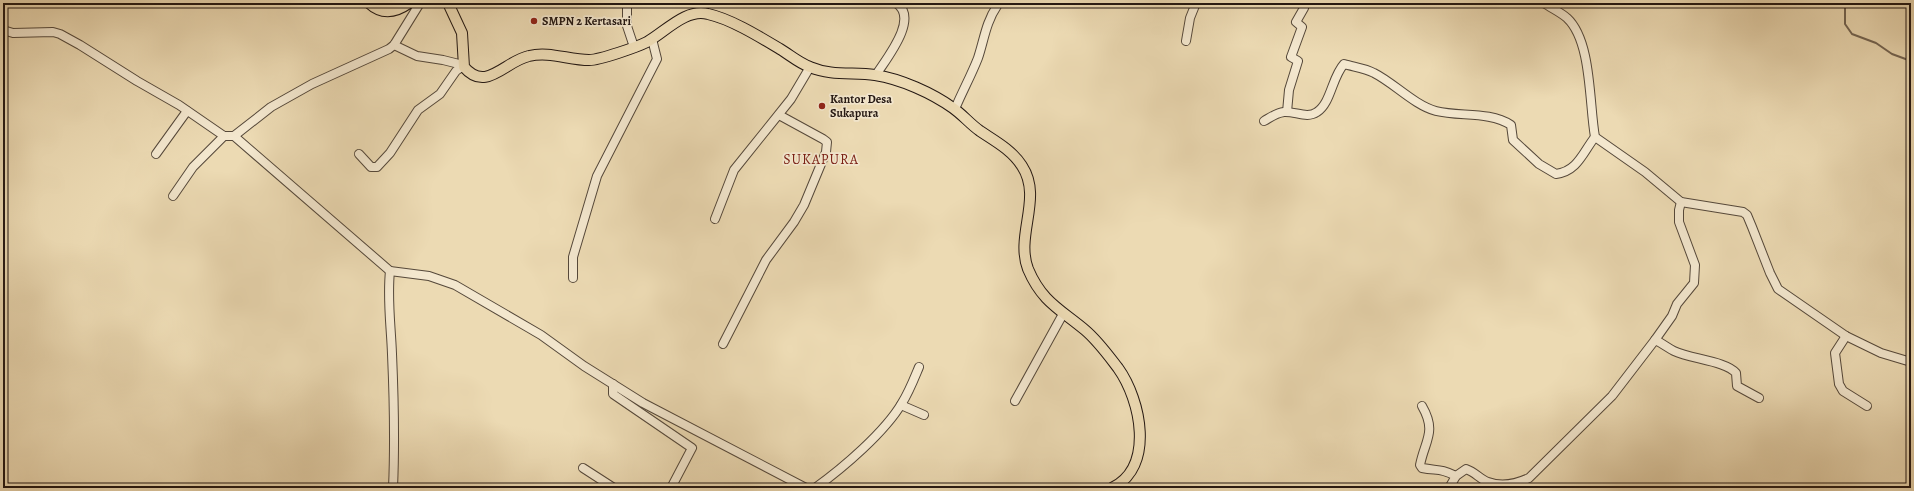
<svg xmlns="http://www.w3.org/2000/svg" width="1914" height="491" font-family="Alegreya,serif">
<rect width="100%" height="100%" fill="#ecdab3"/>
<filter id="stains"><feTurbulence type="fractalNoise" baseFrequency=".005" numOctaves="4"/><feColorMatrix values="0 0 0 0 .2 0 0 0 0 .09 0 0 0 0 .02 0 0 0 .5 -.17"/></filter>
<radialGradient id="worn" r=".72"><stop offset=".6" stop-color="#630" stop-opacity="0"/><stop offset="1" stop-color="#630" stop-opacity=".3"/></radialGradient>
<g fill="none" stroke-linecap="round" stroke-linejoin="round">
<!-- stream -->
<polyline stroke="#736452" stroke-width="2" points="1842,3 1845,8 1845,24 1852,34 1876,43 1892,54 1911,61"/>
<!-- minor casing -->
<g stroke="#55483a" stroke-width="10">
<g id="minor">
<polyline points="420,3 394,45 389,49 312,84 271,107 234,136 390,271 429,276 455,285 541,335 584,366 643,403 806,488"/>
<polyline points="627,3 627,26 634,47"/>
<path d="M1544 3C1551 8 1560 12 1567 18 1592 41 1589 104 1595 137L1645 172 1681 202 1743 212 1747 215 1752 227 1770 273 1778 289 1846 336 1881 353 1911 362"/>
<polyline points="3,30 13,33 53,32 60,34 80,45 137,81 179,105 224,136 234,136"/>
<polyline points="1186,41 1190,18 1196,3"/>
<polyline points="394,45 417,56 443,60 463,65"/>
<path d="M876 75C886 59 920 18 896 3"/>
<path d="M955 109C962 92 971 76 978 58 984 40 986 22 997 6"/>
<polyline points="1287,112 1289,90 1298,61 1291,57 1302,27 1296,22 1304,8 1301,3"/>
<path d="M1264 121C1271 117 1276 113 1284 112 1295 111 1307 119 1317 112 1331 103 1332 77 1344 64 1354 67 1365 68 1374 73 1394 83 1414 105 1436 111 1460 117 1489 111 1511 125L1513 140 1539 164 1556 174C1578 171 1583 152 1595 137"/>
<polyline points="156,154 187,111"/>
<polyline points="359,154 371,167 377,167 390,153 418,110 440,94 456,71 463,66"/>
<polyline points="173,196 193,167 224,136"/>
<polyline points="715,219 734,170 791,99 810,67"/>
<path d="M390 271C387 299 391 326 392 354 394 399 395 443 393 488"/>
<polyline points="573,278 573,257 597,176 657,59 652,39"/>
<polyline points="1846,336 1835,353 1839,384 1843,391 1867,406"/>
<path d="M1655 340C1662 343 1668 348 1674 351 1690 359 1726 361 1736 373L1737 386 1759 398"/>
<polyline points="723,344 766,260 794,222 804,205 826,152 827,142 823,139 779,115"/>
<polyline points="613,384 613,394 692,448 671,488"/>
<polyline points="1015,401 1063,314"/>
<polyline points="901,405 924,415"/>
<path d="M1422 406C1437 432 1425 440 1420 465L1422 468C1438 471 1440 468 1456 476"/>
<polyline points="583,468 614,488"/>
<path d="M815 488C843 468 885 432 902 403 909 392 914 379 919 367"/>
<path d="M1449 488 1456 476 1466 469C1475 472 1480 479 1488 482 1502 487 1516 484 1529 478L1612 396 1655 340 1672 316 1677 304 1694 283 1695 265 1679 222V210L1681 202"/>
</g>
</g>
<!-- major casing -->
<g stroke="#231712" stroke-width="12">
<g id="major">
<path d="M369 3C382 15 395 13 409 3"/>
<path d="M448 3 462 33 464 67C486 93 505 61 529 56 549 51 569 60 589 60 600 60 637 47 647 42 665 32 686 8 708 14 731 19 760 37 780 49 790 55 799 63 810 67 831 76 853 72 875 75 901 79 932 93 953 108 963 115 970 124 980 131 995 141 1012 150 1022 166 1043 198 1015 235 1028 269 1042 302 1060 309 1085 330 1098 341 1108 355 1118 368 1141 400 1155 467 1112 488"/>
</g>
</g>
<!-- minor -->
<use href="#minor" stroke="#f3e7ce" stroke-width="8"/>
<!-- major -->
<use href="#major" stroke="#ecdab3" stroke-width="10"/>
</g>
<!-- markers -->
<g fill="#8f2418" stroke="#f3e7ce" stroke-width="1.5">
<circle cx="534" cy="21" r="4"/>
<circle cx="822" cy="106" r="4"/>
</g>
<g text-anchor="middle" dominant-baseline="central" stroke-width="3.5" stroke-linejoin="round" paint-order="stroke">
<!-- poi labels -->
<g font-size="12" font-weight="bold" fill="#231712" stroke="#f3e7ce" text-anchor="start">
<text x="542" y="21">SMPN 2 Kertasari</text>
<text x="830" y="99">Kantor Desa<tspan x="830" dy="14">Sukapura</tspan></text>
</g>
<!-- quarter labels -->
<g font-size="14" letter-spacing="1" fill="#7a1f14" stroke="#f3e7ce">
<text x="821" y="159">SUKAPURA</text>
</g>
</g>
<!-- margin -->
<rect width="1914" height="491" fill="none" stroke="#ecdab3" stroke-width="16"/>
<rect x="4" y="4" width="1906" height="483" fill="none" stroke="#231712" stroke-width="2"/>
<rect x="8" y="8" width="1898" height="475" fill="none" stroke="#231712"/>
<rect width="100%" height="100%" filter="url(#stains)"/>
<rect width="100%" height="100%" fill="url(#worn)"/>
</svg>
